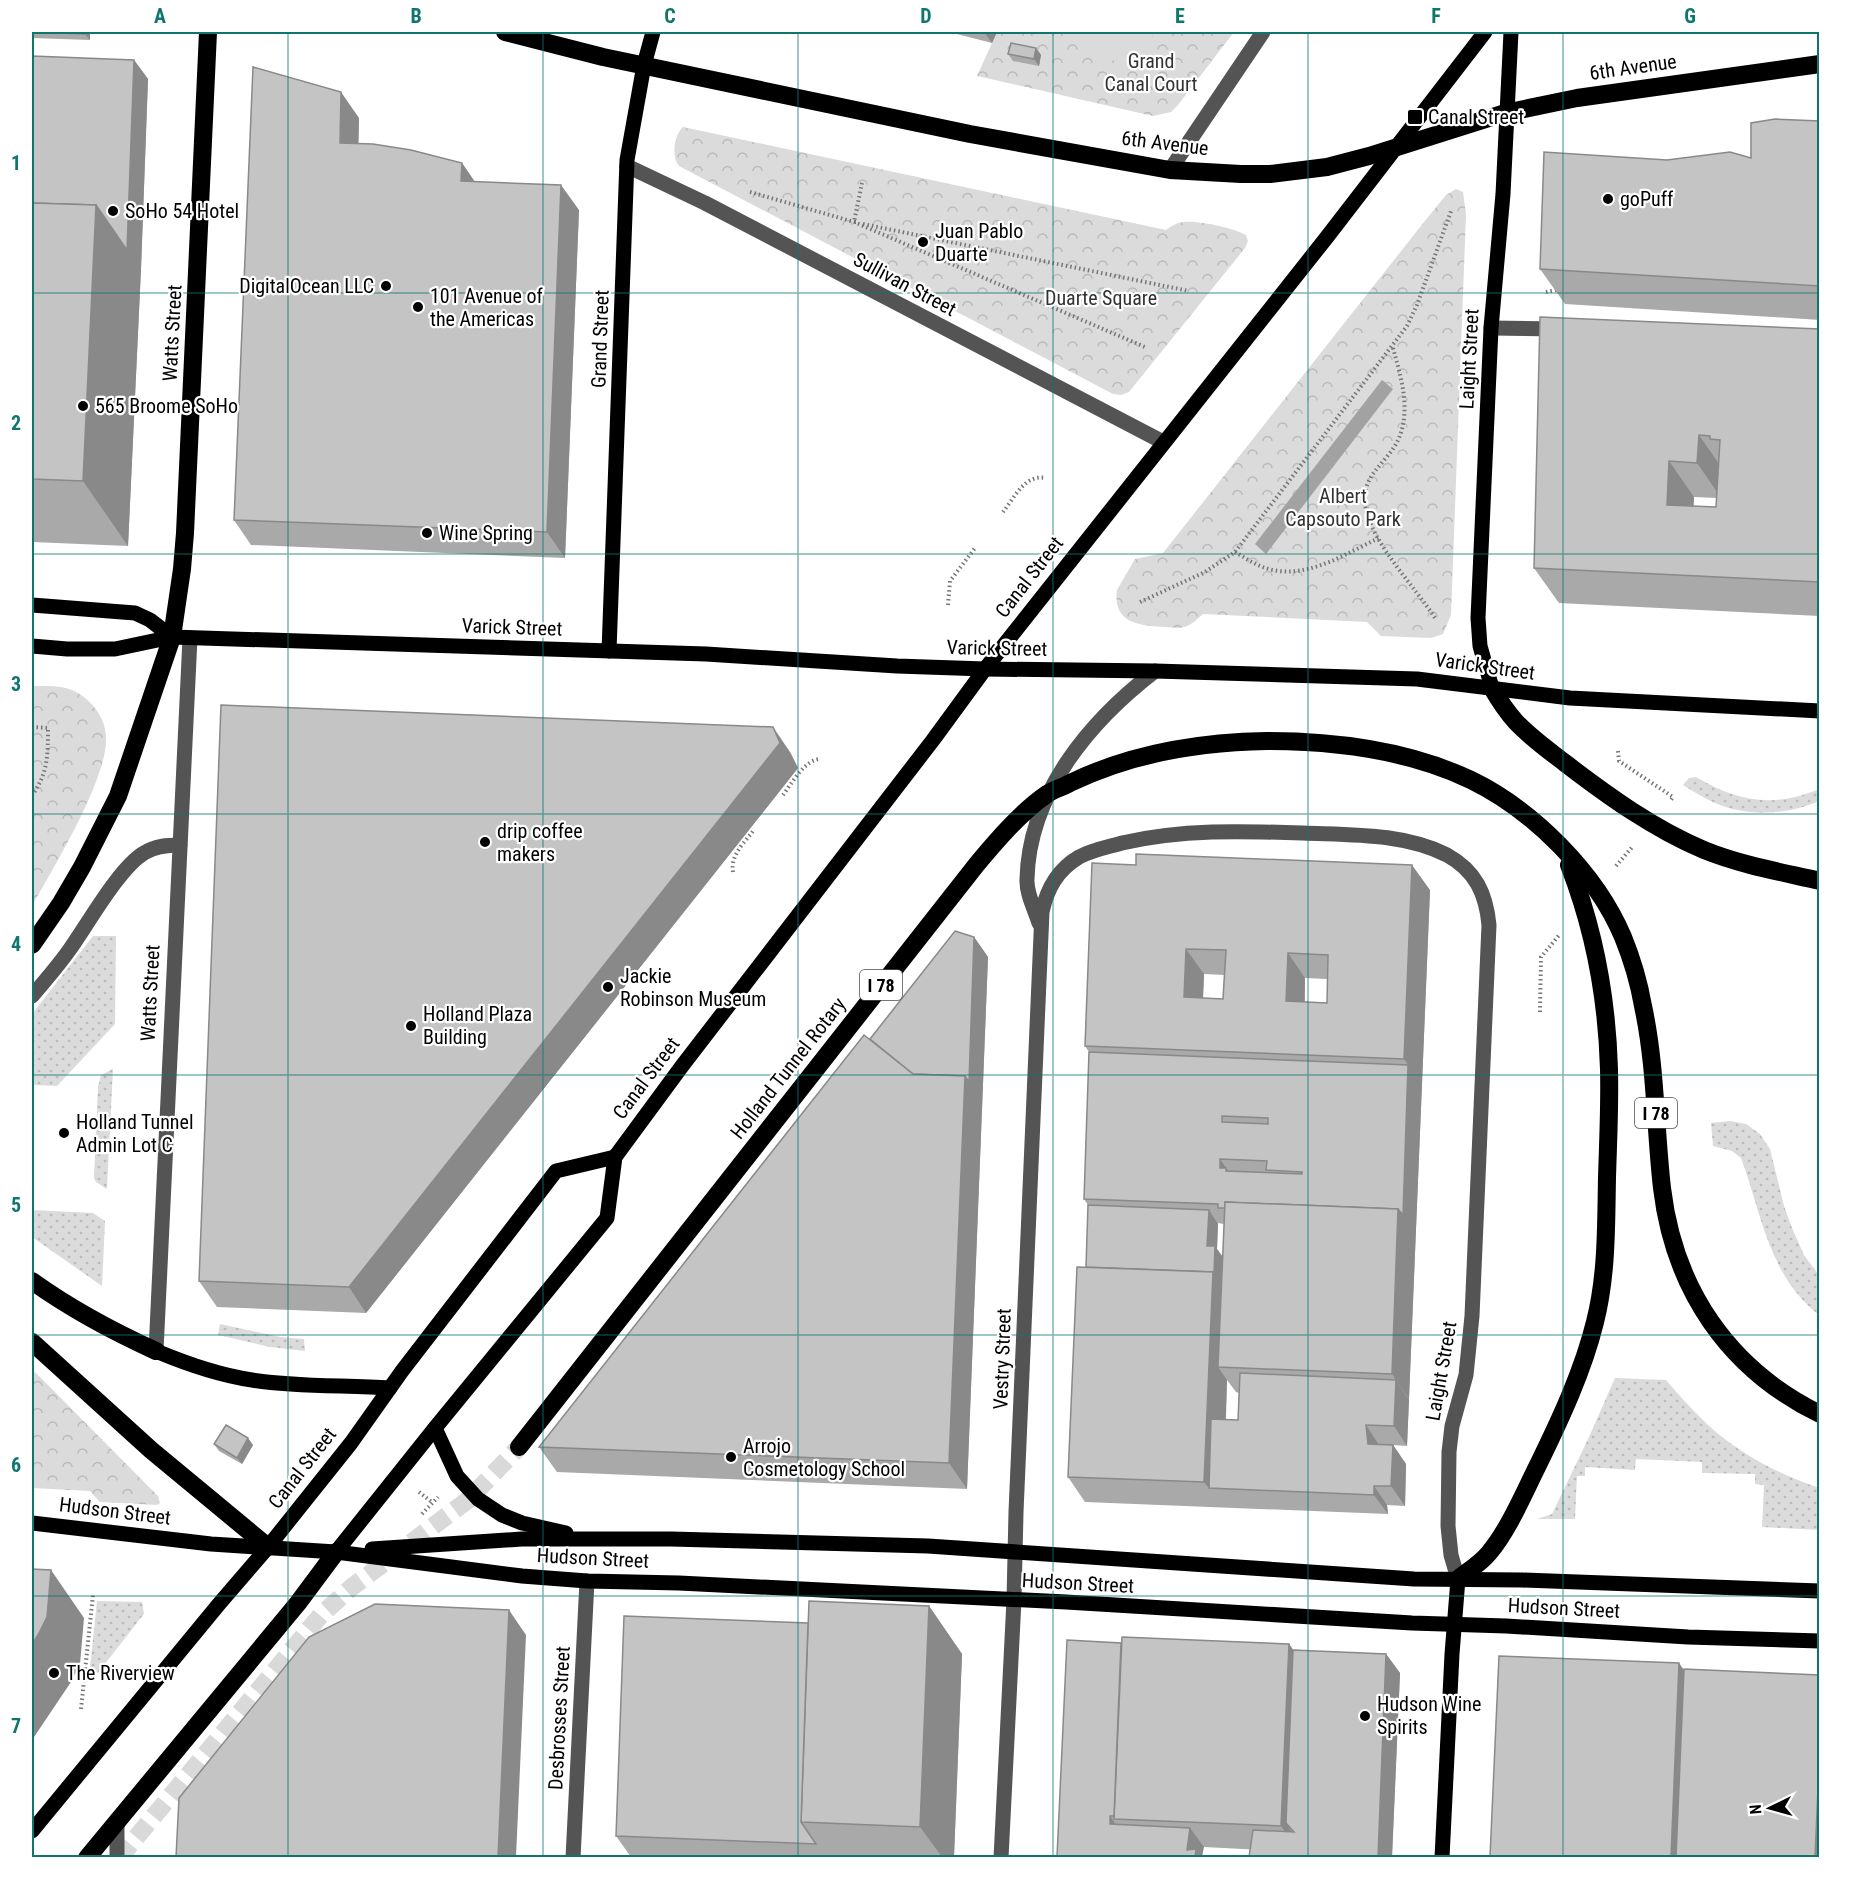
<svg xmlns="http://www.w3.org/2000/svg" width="1851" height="1889" font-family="'Roboto Condensed',sans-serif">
<defs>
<pattern id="grass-dots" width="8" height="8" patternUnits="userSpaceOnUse" patternTransform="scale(1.5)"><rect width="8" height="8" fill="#dbdbdb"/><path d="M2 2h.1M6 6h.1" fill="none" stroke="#bababa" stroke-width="1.8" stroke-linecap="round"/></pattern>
<pattern id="park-crowns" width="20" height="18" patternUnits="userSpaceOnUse" patternTransform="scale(1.5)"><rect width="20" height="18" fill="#dbdbdb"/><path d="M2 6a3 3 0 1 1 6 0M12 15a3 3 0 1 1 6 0" fill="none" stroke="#bababa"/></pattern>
</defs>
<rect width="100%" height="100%" fill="#fff"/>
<!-- grass -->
<g fill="url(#grass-dots)">
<path d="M1696 777C1738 802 1774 808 1819 789V801C1788 815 1747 817 1715 803 1704 798 1693 791 1683 785L1689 778Z"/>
<polygon points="93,936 116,936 115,1024 57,1086 32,1085 32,1014"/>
<polygon points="113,1069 107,1189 96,1182 94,1178 98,1087 101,1075"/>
<path d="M1730 1121 1746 1124 1760 1134 1770 1149 1784 1206 1792 1228 1804 1255 1819 1275V1315C1768 1275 1762 1214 1741 1158L1732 1151 1713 1146 1711 1123Z"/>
<polygon points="32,1210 93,1213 105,1221 102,1286 32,1237"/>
<polygon points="220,1324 280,1337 304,1339 305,1351 270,1347 218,1335"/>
<path d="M1615 1378 1666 1380C1679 1395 1692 1410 1707 1424 1738 1453 1780 1475 1819 1488V1530L1762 1527 1764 1485 1755 1484V1474L1702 1473V1462L1636 1459 1635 1470 1585 1467V1476H1577L1575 1519H1537L1552 1514 1589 1437Z"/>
<polygon points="97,1601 142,1602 144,1614 97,1674 90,1668"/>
</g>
<!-- park -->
<g fill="url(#park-crowns)">
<polygon points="997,32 1234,32 1178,105 1171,112 1153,116 977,76"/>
<path d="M683 127 1166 230C1171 226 1176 223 1183 222 1197 220 1234 228 1246 235L1248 241 1245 248 1129 392 1121 395 1113 394 679 166C671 157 674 135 683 127Z"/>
<path d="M1456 189 1463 192 1466 214 1451 615 1443 634 1431 638 1381 636 1367 622 1203 614C1198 618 1191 626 1184 627 1178 629 1171 627 1165 627 1140 626 1112 623 1117 590L1135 559 1163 553 1424 222 1446 195Z"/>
<path d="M32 686C44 686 61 685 72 690 90 698 105 716 106 736 109 777 53 868 32 906Z"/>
<polygon points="32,1369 158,1496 160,1503 157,1505 100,1502 90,1491 32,1488"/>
</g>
<!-- pitch -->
<polygon fill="#dbdbdb" points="1058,32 1154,32 1134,71"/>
<!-- water -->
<polygon fill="#a2a2a2" points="1382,380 1393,389 1266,554 1255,544"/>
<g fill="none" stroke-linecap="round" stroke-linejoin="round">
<!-- highway-tunnel -->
<polyline stroke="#d9d9d9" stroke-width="18" stroke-dasharray="18 9" stroke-linecap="butt" points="119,1858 321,1615 352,1587 468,1500 519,1447"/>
<!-- path -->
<g stroke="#767676" stroke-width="4" stroke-dasharray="1.5 3" stroke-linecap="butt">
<polyline points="750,192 854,222 1145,347"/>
<polyline points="856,222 854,222 862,183"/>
<polyline points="863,224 1189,291"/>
<polyline points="1546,292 1556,290 1557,288"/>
<path d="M1393 348C1401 377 1411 409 1399 438 1388 464 1358 475 1366 510 1374 545 1415 587 1435 618"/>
<path d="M1003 512C1014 498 1025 474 1045 478"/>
<path d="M1235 552C1247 559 1258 567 1273 570 1309 578 1347 553 1379 538"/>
<polyline points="1140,602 1205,572 1235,552 1407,326 1417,305 1451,211"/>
<polyline points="948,605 950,581 975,548"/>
<path d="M32 727 48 728C48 754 48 774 32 795"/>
<polyline points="1618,751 1619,761 1673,797 1670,801"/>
<path d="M783 795C792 783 805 759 821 759"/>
<polyline points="1616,866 1633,846"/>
<path d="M733 872C730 855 745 842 754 830"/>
<polyline points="1540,1012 1541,957 1560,934"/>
<polyline points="419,1492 433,1503"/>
<polyline points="422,1514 438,1497"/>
<polyline points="81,1709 93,1595"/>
</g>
<!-- minor -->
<g stroke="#545454" stroke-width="15">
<polyline points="627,166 705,203 1163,442"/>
<polyline points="1170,170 1263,32"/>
<polyline points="1491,328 1559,329"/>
<path d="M1039 923C1035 910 1026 893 1027 879 1029 793 1090 721 1155 671"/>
<path d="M32 996C45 981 58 966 70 949 88 924 119 868 144 853 155 846 167 845 180 845"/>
<polyline points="156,1351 190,638"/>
<polyline points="117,1821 117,1858"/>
<polyline points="573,1858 587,1581"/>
<path d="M1001 1858 1014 1600 1016 1512 1042 912C1047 889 1057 870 1079 857 1092 850 1108 847 1122 843 1182 829 1242 831 1303 833 1350 835 1404 833 1447 855 1476 871 1486 894 1489 925L1472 1316 1466 1375 1452 1426 1449 1452 1448 1526 1451 1555 1458 1579"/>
</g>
<!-- major -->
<g stroke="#000" stroke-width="15">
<polyline points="32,605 135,613 150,620 172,637"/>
<polyline points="32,646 67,649 115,649 172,637 706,654 897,666 985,669 1155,671 1417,679 1570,698 1820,711"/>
<polyline points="609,651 627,160 644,65 653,32"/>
<polyline points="1492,688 1480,646 1478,618 1491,328 1503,194 1511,32"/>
<path d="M156 1351C187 1364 218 1375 252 1380 295 1387 346 1385 390 1388"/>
<polyline points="435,1428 457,1476 478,1499 502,1515 522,1523 566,1533"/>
<polyline points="32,1523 211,1544 336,1552 522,1576 587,1581 679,1583 1066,1602 1412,1623 1506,1626 1688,1637 1820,1641"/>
<polyline points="372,1549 522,1539 671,1539 928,1546 1414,1579 1522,1580 1820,1591"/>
<polyline points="336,1552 435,1428 607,1218 615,1157 682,1066 933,740 985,669 1327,237 1485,32"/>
<polyline points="32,1831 219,1604 268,1547 351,1443 402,1371 556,1171 615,1157"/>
<polyline points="1442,1858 1452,1654 1458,1579"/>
</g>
<!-- highway -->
<g stroke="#000" stroke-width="18">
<polyline points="505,32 603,57 970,134 1170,170 1241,174 1270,174 1327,167 1369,156 1505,113 1577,98 1820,64"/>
<path d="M1492 688C1499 700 1506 711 1516 722 1530 737 1548 750 1565 763 1608 796 1654 829 1704 850 1741 865 1781 872 1820 881"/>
<polyline points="32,945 61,903 82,867 118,796 172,637 182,569 185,533 208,32"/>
<path d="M32 1281C71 1309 112 1331 156 1351"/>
<polyline points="32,1342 151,1450 268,1547"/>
<path d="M519 1447 977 864C997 840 1021 812 1047 794 1053 790 1063 787 1070 783 1130 754 1200 742 1267 741 1336 741 1408 750 1471 780 1533 810 1596 873 1623 937 1632 959 1639 983 1643 1006 1656 1066 1655 1127 1662 1188 1674 1289 1728 1369 1820 1414"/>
<path d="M1458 1579C1468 1571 1481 1563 1489 1553 1509 1529 1524 1493 1538 1465 1560 1420 1583 1371 1595 1322 1607 1275 1606 1226 1607 1178 1608 1142 1610 1105 1609 1069 1607 1000 1594 929 1569 865"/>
<polyline points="87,1858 298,1603 336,1552"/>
</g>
</g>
<!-- wall -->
<g fill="#a9a9a9" fill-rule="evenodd">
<polygon points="32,32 90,32 90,40 32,38"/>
<polygon points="949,32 997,32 992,43"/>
<polygon points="1036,48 1041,55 1039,66 1013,61 1008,54"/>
<polygon points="32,56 134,60 148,79 141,269 128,546 32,542"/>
<polygon points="359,118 358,144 462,163 475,182 579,210 565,558 251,545 234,520"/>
<polygon points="1820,121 1820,320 1565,304 1540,269 1667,160 1751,158"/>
<path d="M1820 329V616L1559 603 1534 568ZM1694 497 1717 498 1716 507 1693 506Z"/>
<polygon points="790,752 798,768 366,1313 217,1307 199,1281"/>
<path d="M1092 863 1430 890 1407 1446 1393 1445 1406 1464 1405 1506 1387 1505 1388 1514 1085 1502 1068 1477 1086 1267 1088 1205 1084 1199 1089 1052 1085 1046ZM1204 974 1224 975 1223 999 1203 998ZM1305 978 1327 979V1003L1305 1002ZM1218 1223 1224 1224 1223 1257 1217 1249ZM1227 1380 1236 1392 1239 1393 1238 1420H1226Z"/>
<polygon points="974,937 988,957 967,1489 557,1472 539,1447 870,1039"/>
<polygon points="214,1444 253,1445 242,1464 219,1451"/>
<polygon points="929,1606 962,1654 954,1857 631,1857 616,1836 808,1623"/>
<polygon points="1289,1644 1293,1650 1386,1654 1400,1673 1392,1857 1204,1847 1057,1857"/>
</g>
<!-- shaded-wall -->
<g fill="#898989">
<polygon points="85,32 90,32 90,40 85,34"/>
<polygon points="984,32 997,32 992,43"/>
<polygon points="1036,48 1041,55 1039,66 1034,59"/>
<polygon points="134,60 148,79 141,269 128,546 83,481 96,205"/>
<polygon points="341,92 359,118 358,168 340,143"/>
<polygon points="462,163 479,188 461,181"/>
<polygon points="561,185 579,210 565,558 547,532"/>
<polygon points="1699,435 1724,471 1722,499 1697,463"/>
<polygon points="1669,461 1694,497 1692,541 1667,505"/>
<polygon points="773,727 790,752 798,768 366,1313 349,1287"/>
<polygon points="1412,865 1430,890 1409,1399 1392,1374 1398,1209 1408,1065 1404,1059"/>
<polygon points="974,937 988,957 967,1489 949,1463 965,1076"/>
<polygon points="1186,949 1204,974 1202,1022 1184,997"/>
<polygon points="1288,953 1305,978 1304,1026 1286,1001"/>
<polygon points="1220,1159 1240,1188 1220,1168"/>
<polygon points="1209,1210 1218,1224 1217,1249 1224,1259 1218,1367 1227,1380 1223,1489 1209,1488 1204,1482 1213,1272 1207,1246"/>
<polygon points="1396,1380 1409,1400 1407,1446 1394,1426"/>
<polygon points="1366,1425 1379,1445 1368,1444"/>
<polygon points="248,1438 253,1445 242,1464 237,1458"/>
<polygon points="1393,1445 1406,1464 1405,1506 1391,1486"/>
<polygon points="1374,1486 1387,1505 1388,1514 1374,1495"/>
<polygon points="51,1570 84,1618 80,1664 71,1682 32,1740 32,1644"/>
<polygon points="929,1606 962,1654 954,1857 942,1857 920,1827"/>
<polygon points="509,1610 526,1635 516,1857 498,1857"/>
<polygon points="1289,1644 1307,1669 1294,1832 1286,1823 1299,1843 1299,1852 1281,1826"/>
<polygon points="1386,1654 1400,1673 1392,1857 1378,1857"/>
<polygon points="1679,1663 1697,1689 1690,1857 1671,1857"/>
<polygon points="1820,1743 1820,1857 1815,1857"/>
<polygon points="1110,1816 1124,1836 1110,1824"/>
<polygon points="1190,1828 1204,1847 1202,1857 1192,1857 1187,1850"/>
</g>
<!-- building -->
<g fill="#c4c4c4" stroke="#898989" stroke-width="1.5" fill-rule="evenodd">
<polygon points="32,32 85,32 85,34"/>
<polygon points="1011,43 1036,48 1034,59 1008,54"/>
<polygon points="32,56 134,60 127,250 96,205 32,203"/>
<polygon points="253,67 341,92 340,143 373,144 411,150 462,163 461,181 561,185 547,532 234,520"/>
<polygon points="1775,119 1820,121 1820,286 1540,269 1544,152 1667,160 1730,152 1751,158 1751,123"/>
<polygon points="32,203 96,205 83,481 32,479"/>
<path d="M1540 317 1820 329V582L1534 568ZM1699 435 1710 436V439L1720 440 1716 507 1667 505 1669 461 1697 463Z"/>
<polygon points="221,705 773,727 780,743 349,1287 199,1281"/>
<path d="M1136 854 1412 865 1404 1059 1085 1046 1092 863 1136 865ZM1186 949 1226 950 1223 999 1184 997ZM1288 953 1328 955 1327 1003 1286 1001Z"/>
<polygon points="955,931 974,937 969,1082 965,1076 913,1074 870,1039"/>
<polygon points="864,1035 913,1074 965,1076 949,1463 539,1447"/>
<path d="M1089 1052 1408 1065 1403 1215 1398 1209 1225 1202V1208H1218V1204L1084 1199ZM1222 1116 1268 1118V1124L1222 1122ZM1220 1159 1267 1161 1266 1170 1302 1172V1174L1226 1171V1168H1220Z"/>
<polygon points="1225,1202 1398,1209 1392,1374 1218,1367"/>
<polygon points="1088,1205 1209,1210 1207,1246 1215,1246 1214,1274 1213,1272 1086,1267"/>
<polygon points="1077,1267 1213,1272 1204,1482 1068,1477"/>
<polygon points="1240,1373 1396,1380 1394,1426 1366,1425 1368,1444 1393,1445 1391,1486 1374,1486 1374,1495 1209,1488 1211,1419 1238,1420"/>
<polygon points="226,1425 248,1438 237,1458 214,1444"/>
<polygon points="32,1569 51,1570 47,1617 38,1635 32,1644"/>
<polygon points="809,1601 929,1606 920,1827 801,1822"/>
<polygon points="375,1604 509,1610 498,1857 176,1857 179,1798 309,1637"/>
<polygon points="624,1616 808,1623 801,1822 816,1844 616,1836"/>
<polygon points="1122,1637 1289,1644 1281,1826 1114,1819"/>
<polygon points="1067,1640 1121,1643 1114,1816 1110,1816 1110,1824 1190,1828 1187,1850 1196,1849 1195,1857 1057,1857"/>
<polygon points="1293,1650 1386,1654 1378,1857 1249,1857 1253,1830 1294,1832 1286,1823"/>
<polygon points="1499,1656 1679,1663 1671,1857 1490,1857"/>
<polygon points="1684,1669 1820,1675 1820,1743 1815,1857 1676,1857"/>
</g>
<!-- grid -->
<path fill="none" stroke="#0f766e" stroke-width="1.5" stroke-opacity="0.55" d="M288 32V1858M543 32V1858M798 32V1858M1053 32V1858M1308 32V1858M1563 32V1858M32 293H1820M32 554H1820M32 814H1820M32 1075H1820M32 1335H1820M32 1596H1820"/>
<!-- markers -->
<g fill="#000" stroke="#fff" stroke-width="2">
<rect x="1407" y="109" width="16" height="16" rx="3"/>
<circle cx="1608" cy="199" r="6"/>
<circle cx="113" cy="211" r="6"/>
<circle cx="923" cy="242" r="6"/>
<circle cx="386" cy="286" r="6"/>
<circle cx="418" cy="307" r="6"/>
<circle cx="83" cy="406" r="6"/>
<circle cx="427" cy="533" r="6"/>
<circle cx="485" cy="842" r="6"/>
<circle cx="608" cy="987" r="6"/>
<circle cx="411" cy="1026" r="6"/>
<circle cx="64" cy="1133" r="6"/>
<circle cx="731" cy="1457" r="6"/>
<circle cx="54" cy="1673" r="6"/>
<circle cx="1365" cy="1716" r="6"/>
</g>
<g text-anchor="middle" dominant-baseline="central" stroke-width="4.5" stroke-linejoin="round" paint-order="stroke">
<!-- shield labels -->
<g fill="#fff" stroke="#4c4c4c" stroke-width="1.5">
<rect x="860" y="970" width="42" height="30" rx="4.5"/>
<rect x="1635" y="1098" width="42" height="30" rx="4.5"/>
</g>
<g font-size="18" font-weight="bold" fill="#000">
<text x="881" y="985">I 78</text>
<text x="1656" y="1113">I 78</text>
</g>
<!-- park labels -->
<g font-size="20" fill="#323232" stroke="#fff">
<text x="1151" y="61">Grand<tspan x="1151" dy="23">Canal Court</tspan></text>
<text x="1101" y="298">Duarte Square</text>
<text x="1343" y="496">Albert<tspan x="1343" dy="23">Capsouto Park</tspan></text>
</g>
<!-- street labels -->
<g font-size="20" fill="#000" stroke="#fff">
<text transform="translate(1633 67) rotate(-8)">6th Avenue</text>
<text transform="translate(1165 143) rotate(7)">6th Avenue</text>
<text transform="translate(905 284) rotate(28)">Sullivan Street</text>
<text transform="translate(172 333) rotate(-87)">Watts Street</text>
<text transform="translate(600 339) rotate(-88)">Grand Street</text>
<text transform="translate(1469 359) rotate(-87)">Laight Street</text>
<text transform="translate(1029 577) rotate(-52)">Canal Street</text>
<text transform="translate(512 627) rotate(2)">Varick Street</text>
<text transform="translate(997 648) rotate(1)">Varick Street</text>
<text transform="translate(1485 666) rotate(8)">Varick Street</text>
<text transform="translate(150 993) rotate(-87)">Watts Street</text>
<text transform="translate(788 1068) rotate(-52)">Holland Tunnel Rotary</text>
<text transform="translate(646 1078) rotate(-53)">Canal Street</text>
<text transform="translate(1002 1359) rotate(-88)">Vestry Street</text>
<text transform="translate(1441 1371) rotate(-80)">Laight Street</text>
<text transform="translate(302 1468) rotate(-52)">Canal Street</text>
<text transform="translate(115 1511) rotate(7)">Hudson Street</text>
<text transform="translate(593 1558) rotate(3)">Hudson Street</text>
<text transform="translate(1078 1583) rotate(3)">Hudson Street</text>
<text transform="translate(1564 1608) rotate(3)">Hudson Street</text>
<text transform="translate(559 1718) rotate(-87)">Desbrosses Street</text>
</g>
<!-- poi labels -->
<g font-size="20" fill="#000" stroke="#fff" text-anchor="start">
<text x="1428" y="117">Canal Street</text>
<text x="1620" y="199">goPuff</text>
<text x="125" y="211">SoHo 54 Hotel</text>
<text x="935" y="231">Juan Pablo<tspan x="935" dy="23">Duarte</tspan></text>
<text x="374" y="286" text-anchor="end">DigitalOcean LLC</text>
<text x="430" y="296">101 Avenue of<tspan x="430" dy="23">the Americas</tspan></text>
<text x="95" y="406">565 Broome SoHo</text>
<text x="439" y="533">Wine Spring</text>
<text x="497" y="831">drip coffee<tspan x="497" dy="23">makers</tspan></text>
<text x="620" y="976">Jackie<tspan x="620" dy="23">Robinson Museum</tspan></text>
<text x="423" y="1014">Holland Plaza<tspan x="423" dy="23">Building</tspan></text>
<text x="76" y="1122">Holland Tunnel<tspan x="76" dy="23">Admin Lot C</tspan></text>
<text x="743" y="1446">Arrojo<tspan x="743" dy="23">Cosmetology School</tspan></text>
<text x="66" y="1673">The Riverview</text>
<text x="1377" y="1704">Hudson Wine<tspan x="1377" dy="23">Spirits</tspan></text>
</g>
</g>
<!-- border -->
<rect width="1851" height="1889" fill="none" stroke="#ffffff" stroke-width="66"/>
<!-- north arrow -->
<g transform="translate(1770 1808) rotate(265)" stroke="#ffffff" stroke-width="4.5" paint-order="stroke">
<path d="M0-4.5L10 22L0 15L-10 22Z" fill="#000000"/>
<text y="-9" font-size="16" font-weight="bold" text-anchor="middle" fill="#000000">N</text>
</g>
<rect x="33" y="33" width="1785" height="1823" fill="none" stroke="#0f766e" stroke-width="2"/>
<g font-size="20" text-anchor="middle" font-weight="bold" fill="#0f766e">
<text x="160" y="23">A</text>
<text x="416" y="23">B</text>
<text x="670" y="23">C</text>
<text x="926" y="23">D</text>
<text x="1180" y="23">E</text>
<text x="1436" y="23">F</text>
<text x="1690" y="23">G</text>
<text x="16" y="170">1</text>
<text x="16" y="430">2</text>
<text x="16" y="691">3</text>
<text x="16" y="951">4</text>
<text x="16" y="1212">5</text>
<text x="16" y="1472">6</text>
<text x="16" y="1733">7</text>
</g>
</svg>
